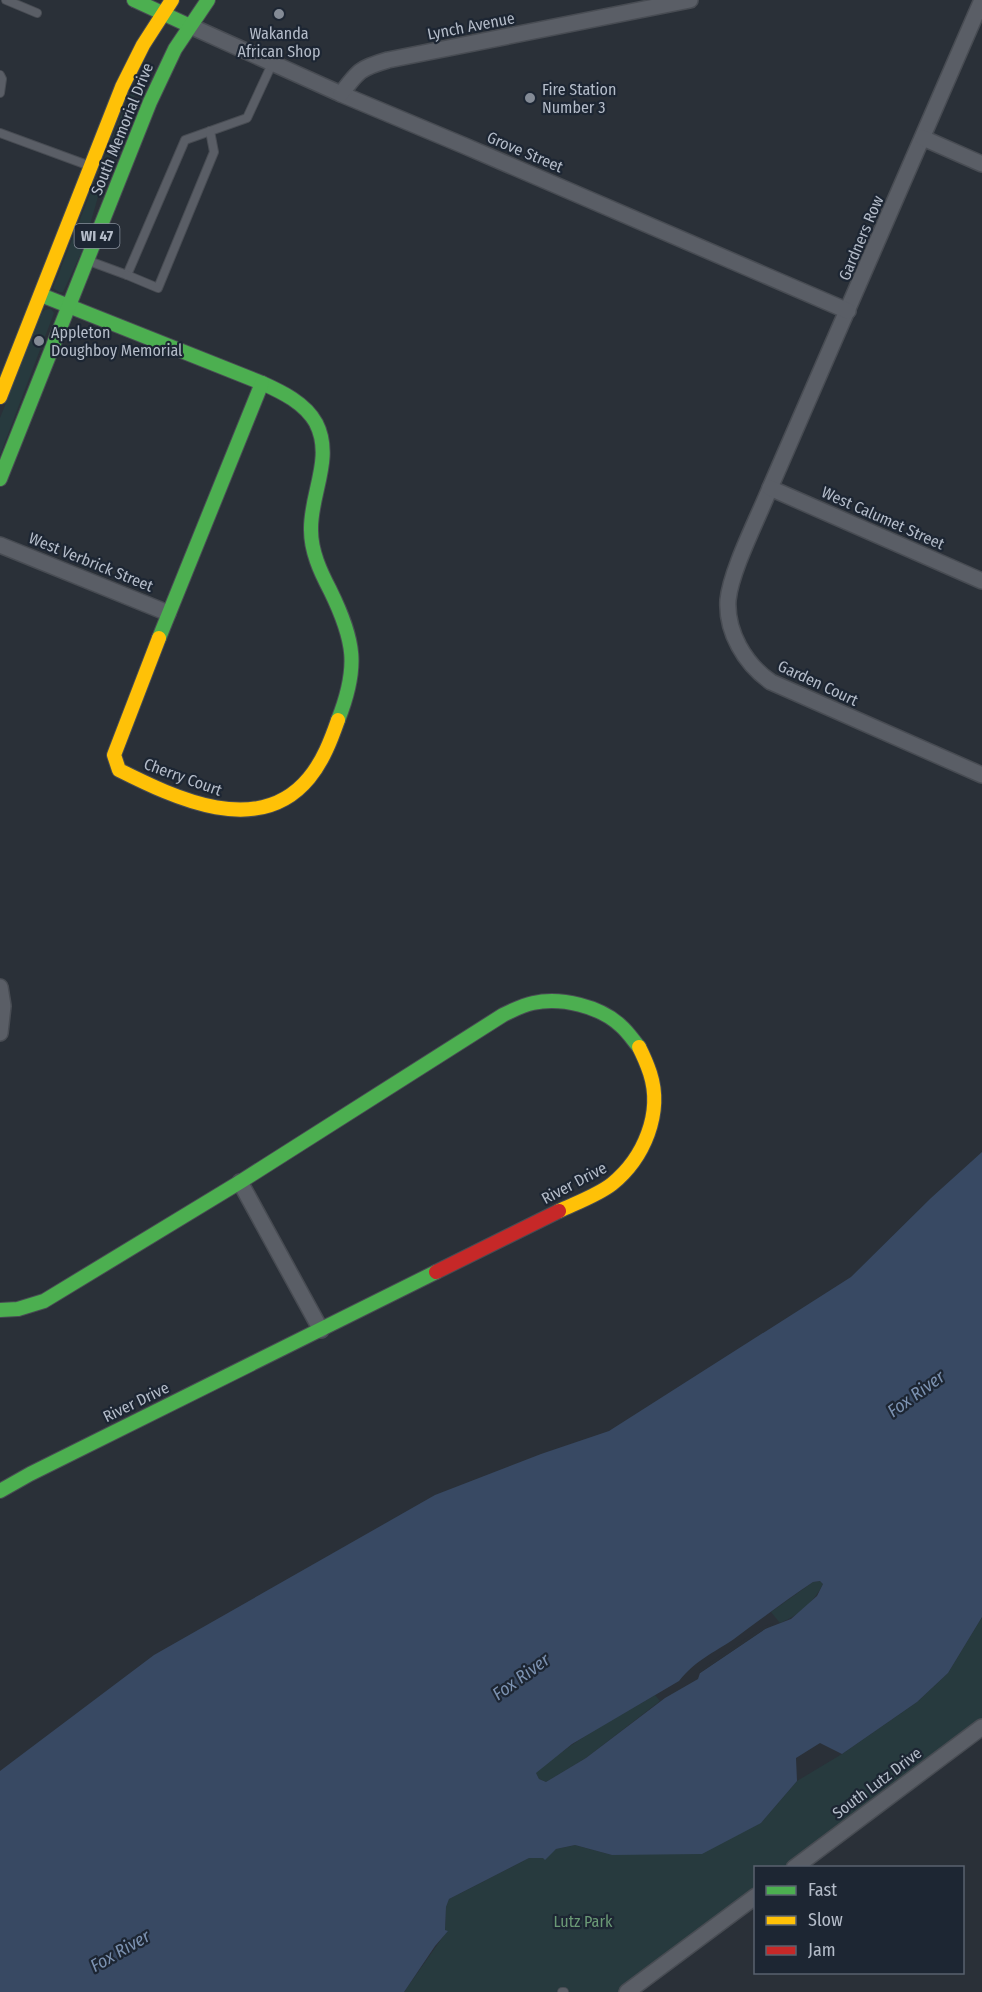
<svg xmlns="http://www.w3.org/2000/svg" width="982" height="1992" font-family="'Fira Sans Condensed',sans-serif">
<rect width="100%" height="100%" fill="#2a3038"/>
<!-- green -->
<g fill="#273a3e">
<polygon points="137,81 139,82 138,88 108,162 83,249 63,292 59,292 53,288 119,120"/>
<polygon points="51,309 54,313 0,455 0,418 42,313 45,310"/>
<path d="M820 1581 823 1584C815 1601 798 1616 780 1623L771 1612 813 1582Z"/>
<polygon points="982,1617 982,1727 794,1867 756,1868 755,1896 627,1992 404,1992 447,1931 445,1930 446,1907 449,1899 529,1858 543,1858 556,1849 575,1845 612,1855 761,1823 797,1781 842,1754 917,1702 948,1673"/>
<path d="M655 1695 660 1701 586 1758 546 1782 539 1779 536 1773C571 1741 615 1719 655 1695Z"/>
</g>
<!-- water -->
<path fill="#384963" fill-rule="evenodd" d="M982 1152V1617L948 1673 917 1702 842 1754 820 1743 796 1758 797 1781 761 1823 702 1854 612 1855 575 1845 556 1849 545 1860 543 1858H529L449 1899 446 1907 445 1930 448 1931 435 1946 404 1992H0V1771L154 1655 435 1495 541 1454 609 1431 851 1277 931 1198ZM820 1581 823 1584 817 1596 791 1619 765 1629 700 1673 698 1679 665 1698 586 1758 546 1782 539 1779 536 1773 572 1744 679 1681C697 1659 712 1654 734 1639 760 1620 786 1600 813 1582Z"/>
<!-- pier -->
<polygon fill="#2a3038" points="774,1623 700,1673 699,1670 764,1626"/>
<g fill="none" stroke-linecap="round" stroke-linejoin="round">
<!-- lane casing -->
<g stroke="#484c53" stroke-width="10">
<g id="lane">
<polyline points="6,0 37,13"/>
<polyline points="0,75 2,79 0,93"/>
<polyline points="0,133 90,166"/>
<polyline points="89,261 127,275 185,140 247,118 272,64"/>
<polyline points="127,275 158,288 214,152 210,131"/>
<polyline points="562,1992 564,1992"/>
</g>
</g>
<!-- street casing -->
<g stroke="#484c53" stroke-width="18">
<g id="street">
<path d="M982 0 770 488C758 518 731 570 728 600 726 632 745 664 771 682L982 775"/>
<polyline points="188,25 341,94 465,146 848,311"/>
<path d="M341 94C358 71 360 68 388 60L690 0"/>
<polyline points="923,138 982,164"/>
<polyline points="770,488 982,581"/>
<polyline points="0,545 168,613"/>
<polyline points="0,987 3,1006 0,1033"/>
<polyline points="240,1182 321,1330"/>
<polyline points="794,1868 982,1727"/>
<polyline points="627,1992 756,1896"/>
</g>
</g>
<!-- fast casing -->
<g stroke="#484c53" stroke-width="16">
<g id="fast">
<polyline points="134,0 188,25"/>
<path d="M41 295 262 383C282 392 305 403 316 423 334 458 310 494 311 530 311 551 320 571 330 590 355 641 359 667 338 720"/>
<polyline points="0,479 150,102 175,49 208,0"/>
<polyline points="159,638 262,383"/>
<path d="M0 1310 18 1309 44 1301 240 1182 503 1015C513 1010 523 1005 533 1003 561 997 600 1006 621 1026 628 1032 633 1040 639 1047"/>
<polyline points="0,1491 30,1474 436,1272"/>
</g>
</g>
<!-- slow casing -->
<g stroke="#484c53" stroke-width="16">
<g id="slow">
<polyline points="0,397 122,87 143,45 172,0"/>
<path d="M159 638 114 755 119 770C175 798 259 839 309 778 323 761 331 740 338 720"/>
<path d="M559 1211C576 1203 598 1195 612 1184 644 1158 663 1113 650 1073 647 1064 643 1055 639 1047"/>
</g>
</g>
<!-- jam casing -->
<g stroke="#484c53" stroke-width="16">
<polyline id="jam" points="436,1272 559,1211"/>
</g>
<!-- lane -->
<use href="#lane" stroke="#5a5e66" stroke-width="8"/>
<!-- street -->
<use href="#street" stroke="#5a5e66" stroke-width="15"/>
<!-- fast -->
<use href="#fast" stroke="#4caf50" stroke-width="14"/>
<!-- slow -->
<use href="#slow" stroke="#ffc107" stroke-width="14"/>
<!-- jam -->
<use href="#jam" stroke="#c62828" stroke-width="14"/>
</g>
<!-- markers -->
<g fill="#848b96" stroke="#1d2633" stroke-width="2">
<circle cx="279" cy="14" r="6"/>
<circle cx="530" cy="98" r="6"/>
<circle cx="39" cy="341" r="6"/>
</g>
<g text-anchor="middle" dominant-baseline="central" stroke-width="4.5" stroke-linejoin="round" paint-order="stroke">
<!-- shield labels -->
<rect fill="#1d2633" stroke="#878f9c" stroke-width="1.5" x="74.5" y="224" width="45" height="24" rx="4.5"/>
<g font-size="15" font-weight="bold" fill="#b4bcc9">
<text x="97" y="236">WI 47</text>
</g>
<!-- street labels -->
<g font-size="16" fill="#b4bcc9" stroke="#1d2633">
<text transform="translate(471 26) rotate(-11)">Lynch Avenue</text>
<text transform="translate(122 129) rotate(-68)">South Memorial Drive</text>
<text transform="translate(525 152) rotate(23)">Grove Street</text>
<text transform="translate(861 238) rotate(-67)">Gardners Row</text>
<text transform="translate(883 518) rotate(24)">West Calumet Street</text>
<text transform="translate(91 562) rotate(22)">West Verbrick Street</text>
<text transform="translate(818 683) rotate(25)">Garden Court</text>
<text transform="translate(183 777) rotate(20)">Cherry Court</text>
<text transform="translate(574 1183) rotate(-28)">River Drive</text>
<text transform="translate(136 1402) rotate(-26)">River Drive</text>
<text transform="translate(877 1783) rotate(-37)">South Lutz Drive</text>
</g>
<!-- poi labels -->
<g font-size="16" fill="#b4bcc9" stroke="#1d2633" text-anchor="start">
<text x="279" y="33" text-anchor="middle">Wakanda<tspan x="279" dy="18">African Shop</tspan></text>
<text x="542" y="89">Fire Station<tspan x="542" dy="18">Number 3</tspan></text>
<text x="51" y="332">Appleton<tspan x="51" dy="18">Doughboy Memorial</tspan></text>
</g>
<!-- park labels -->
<g font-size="16" fill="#6b9a76" stroke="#1d2633">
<text x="583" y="1921">Lutz Park</text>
</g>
<!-- water labels -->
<g font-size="18" font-style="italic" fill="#7c92b1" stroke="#1d2633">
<text transform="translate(916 1394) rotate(-36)">Fox River</text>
<text transform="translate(521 1677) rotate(-36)">Fox River</text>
<text transform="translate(120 1951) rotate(-30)">Fox River</text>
</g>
</g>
<!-- legend -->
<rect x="754" y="1866" width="210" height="108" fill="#1d2633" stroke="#59626f" stroke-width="1.5"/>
<rect x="766" y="1886" width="30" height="9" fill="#4caf50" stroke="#59626f" stroke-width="1.5"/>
<text x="808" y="1896" font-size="18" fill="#b4bcc9">Fast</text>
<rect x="766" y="1916" width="30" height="9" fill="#ffc107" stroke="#59626f" stroke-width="1.5"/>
<text x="808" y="1926" font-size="18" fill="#b4bcc9">Slow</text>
<rect x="766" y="1946" width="30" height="9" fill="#c62828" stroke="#59626f" stroke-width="1.5"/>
<text x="808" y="1956" font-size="18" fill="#b4bcc9">Jam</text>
</svg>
